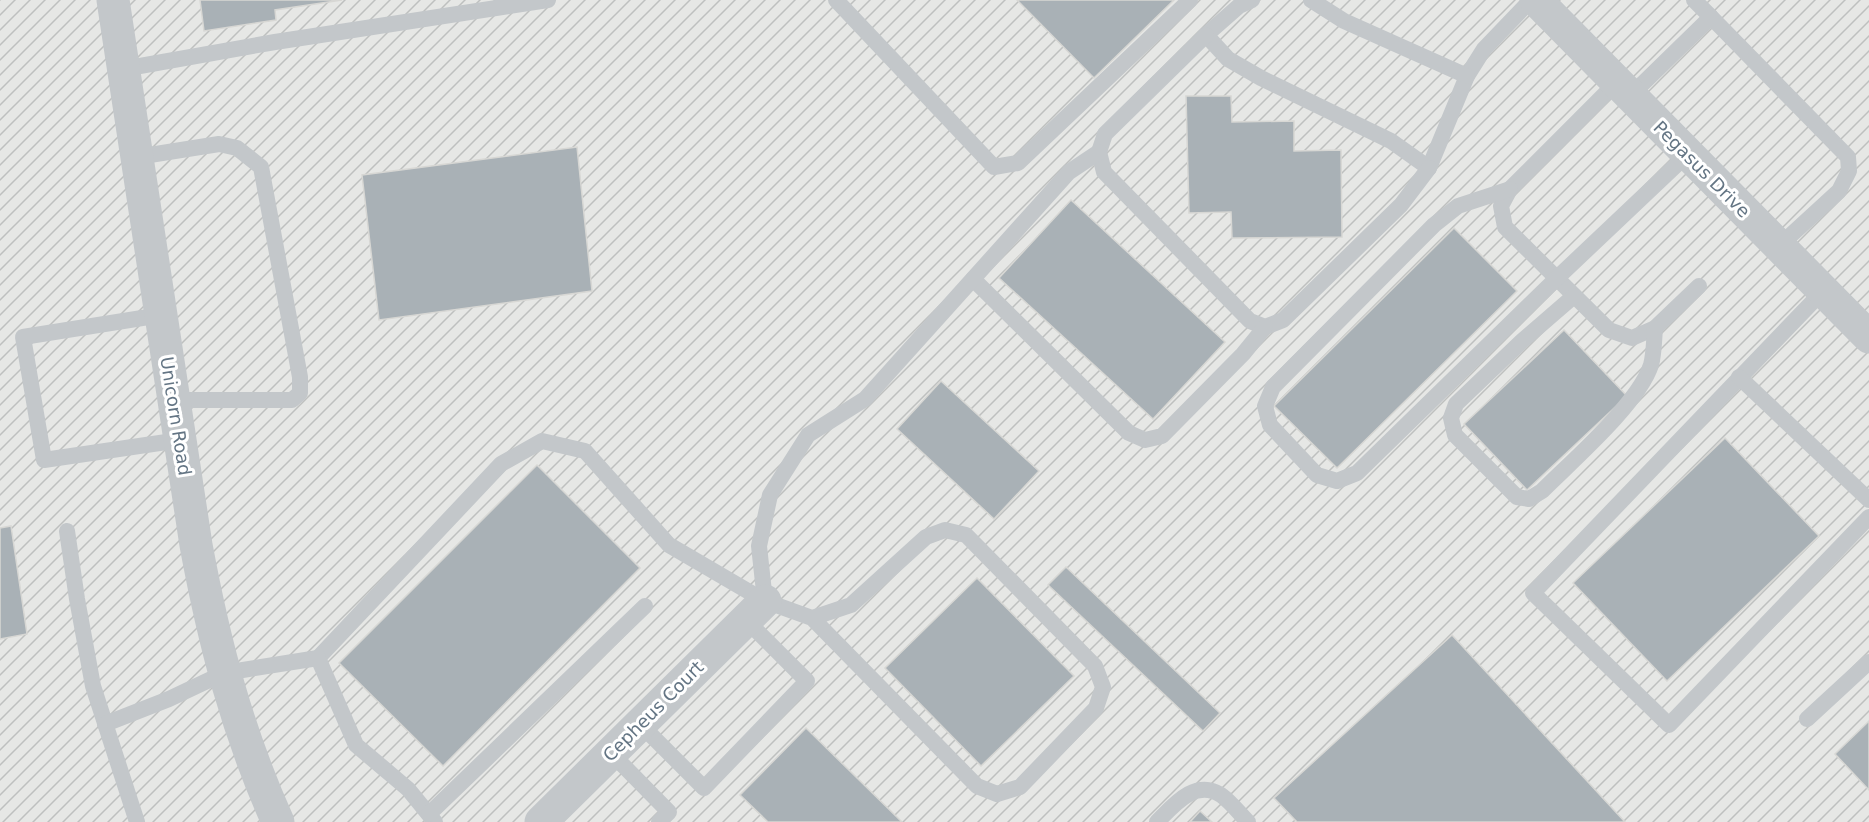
<svg xmlns="http://www.w3.org/2000/svg" width="1869" height="822" font-family="'DejaVu Sans',sans-serif">
<defs>
<pattern id="industrial-furrows" width="10" height="10" patternUnits="userSpaceOnUse" patternTransform="scale(1.5)"><rect width="10" height="10" fill="#e6e7e5"/><path d="M-1 1l2-2M0 10L10 0M9 11l2-2" fill="none" stroke="#bec0bf"/></pattern>
</defs>
<rect width="100%" height="100%" fill="#f6f6f2"/>
<!-- industrial -->
<rect fill="url(#industrial-furrows)" x="0" y="0" width="1869" height="822"/>
<!-- building -->
<g fill="#a9b1b6" stroke="#d7d7d4" stroke-width="1.5">
<polygon points="200,0 342,0 275,10 276,20 204,31"/>
<polygon points="1017,0 1174,0 1094,78"/>
<polygon points="1186,96 1231,96 1232,122 1294,121 1294,151 1341,150 1342,237 1232,238 1231,212 1189,213"/>
<polygon points="577,147 592,291 379,320 362,175"/>
<polygon points="1071,200 1225,342 1153,419 999,278"/>
<polygon points="1454,228 1517,291 1337,468 1274,406"/>
<polygon points="1564,330 1627,396 1527,490 1464,424"/>
<polygon points="941,381 1039,471 994,519 897,429"/>
<polygon points="1725,438 1819,536 1667,681 1573,583"/>
<polygon points="537,465 640,568 443,766 339,663"/>
<polygon points="11,526 27,634 0,639 0,528"/>
<polygon points="1066,567 1220,713 1203,731 1048,585"/>
<polygon points="977,578 1074,676 981,766 885,668"/>
<polygon points="1452,635 1625,822 1297,822 1274,798"/>
<polygon points="1869,721 1869,790 1835,754"/>
<polygon points="806,728 902,822 768,822 740,795"/>
<polygon points="1200,811 1212,822 1190,822"/>
</g>
<g fill="none" stroke-linecap="round" stroke-linejoin="round">
<!-- service -->
<g stroke="#c3c7ca" stroke-width="16">
<polyline points="836,0 994,167 1018,163 1190,0"/>
<polyline points="1252,0 1239,6 1206,35 1228,59 1261,78 1391,141 1429,168 1467,76 1484,49 1531,0"/>
<polyline points="1311,0 1344,21 1467,76"/>
<polyline points="1711,17 1848,157 1849,171 1839,191 1779,246"/>
<polyline points="1206,35 1105,134 1099,152 1104,172 1250,321 1265,327 1283,320 1401,205 1429,168"/>
<polyline points="123,69 275,42 548,0"/>
<polyline points="1617,82 1510,189 1501,206 1505,227 1609,330 1632,338 1655,328 1699,286"/>
<polyline points="1630,96 1711,17 1694,0"/>
<polyline points="137,157 219,144 237,148 261,167 300,377 300,393 292,400 174,400"/>
<polyline points="1510,189 1458,206 1434,225 1273,387 1265,406 1270,425 1317,475 1337,481 1357,473 1557,278 1688,154"/>
<polyline points="973,279 1129,433 1145,440 1162,436 1243,354 1265,327"/>
<polyline points="1823,291 1533,593 1669,725 1869,517"/>
<path d="M1574 296 1522 341 1456 404 1451 418 1455 435 1517 497 1529 499 1542 491C1573 460 1638 404 1651 365 1654 354 1654 340 1655 328"/>
<polyline points="161,315 23,337 44,460 180,440"/>
<polyline points="1739,377 1869,500"/>
<polyline points="67,531 77,599 93,686 137,822"/>
<polyline points="765,601 759,546 770,495 808,435 865,399 1069,172 1099,152"/>
<polyline points="318,658 501,464 542,441 585,451 669,545 765,601 812,618 977,786 997,794 1020,787 1096,708 1103,687 1095,666 966,535 945,530 926,537 851,605 812,618"/>
<polyline points="1807,719 1869,662"/>
<polyline points="105,724 169,699 224,673 318,658 356,745 408,789 435,822"/>
<polyline points="640,724 704,788 807,681 746,620"/>
<polyline points="611,753 669,812 659,822"/>
<polyline points="429,814 645,606"/>
<path d="M1157 822C1173 806 1195 778 1221 795 1231 802 1240 814 1248 822"/>
</g>
<!-- minor -->
<g stroke="#c3c7ca" stroke-width="33">
<path d="M113 0 196 545C214 642 237 731 278 822"/>
<polyline points="541,822 765,601"/>
</g>
<!-- tertiary -->
<polyline stroke="#c3c7ca" stroke-width="33" points="1536,0 1869,337"/>
</g>
<g text-anchor="middle" dominant-baseline="central" stroke-width="6" stroke-linejoin="round" paint-order="stroke">
<!-- street labels -->
<g font-size="18" fill="#647584" stroke="#fff">
<text transform="translate(1702 169) rotate(45)">Pegasus Drive</text>
<text transform="translate(176 416) rotate(81)">Unicorn Road</text>
<text transform="translate(653 711) rotate(-45)">Cepheus Court</text>
</g>
</g>
</svg>
